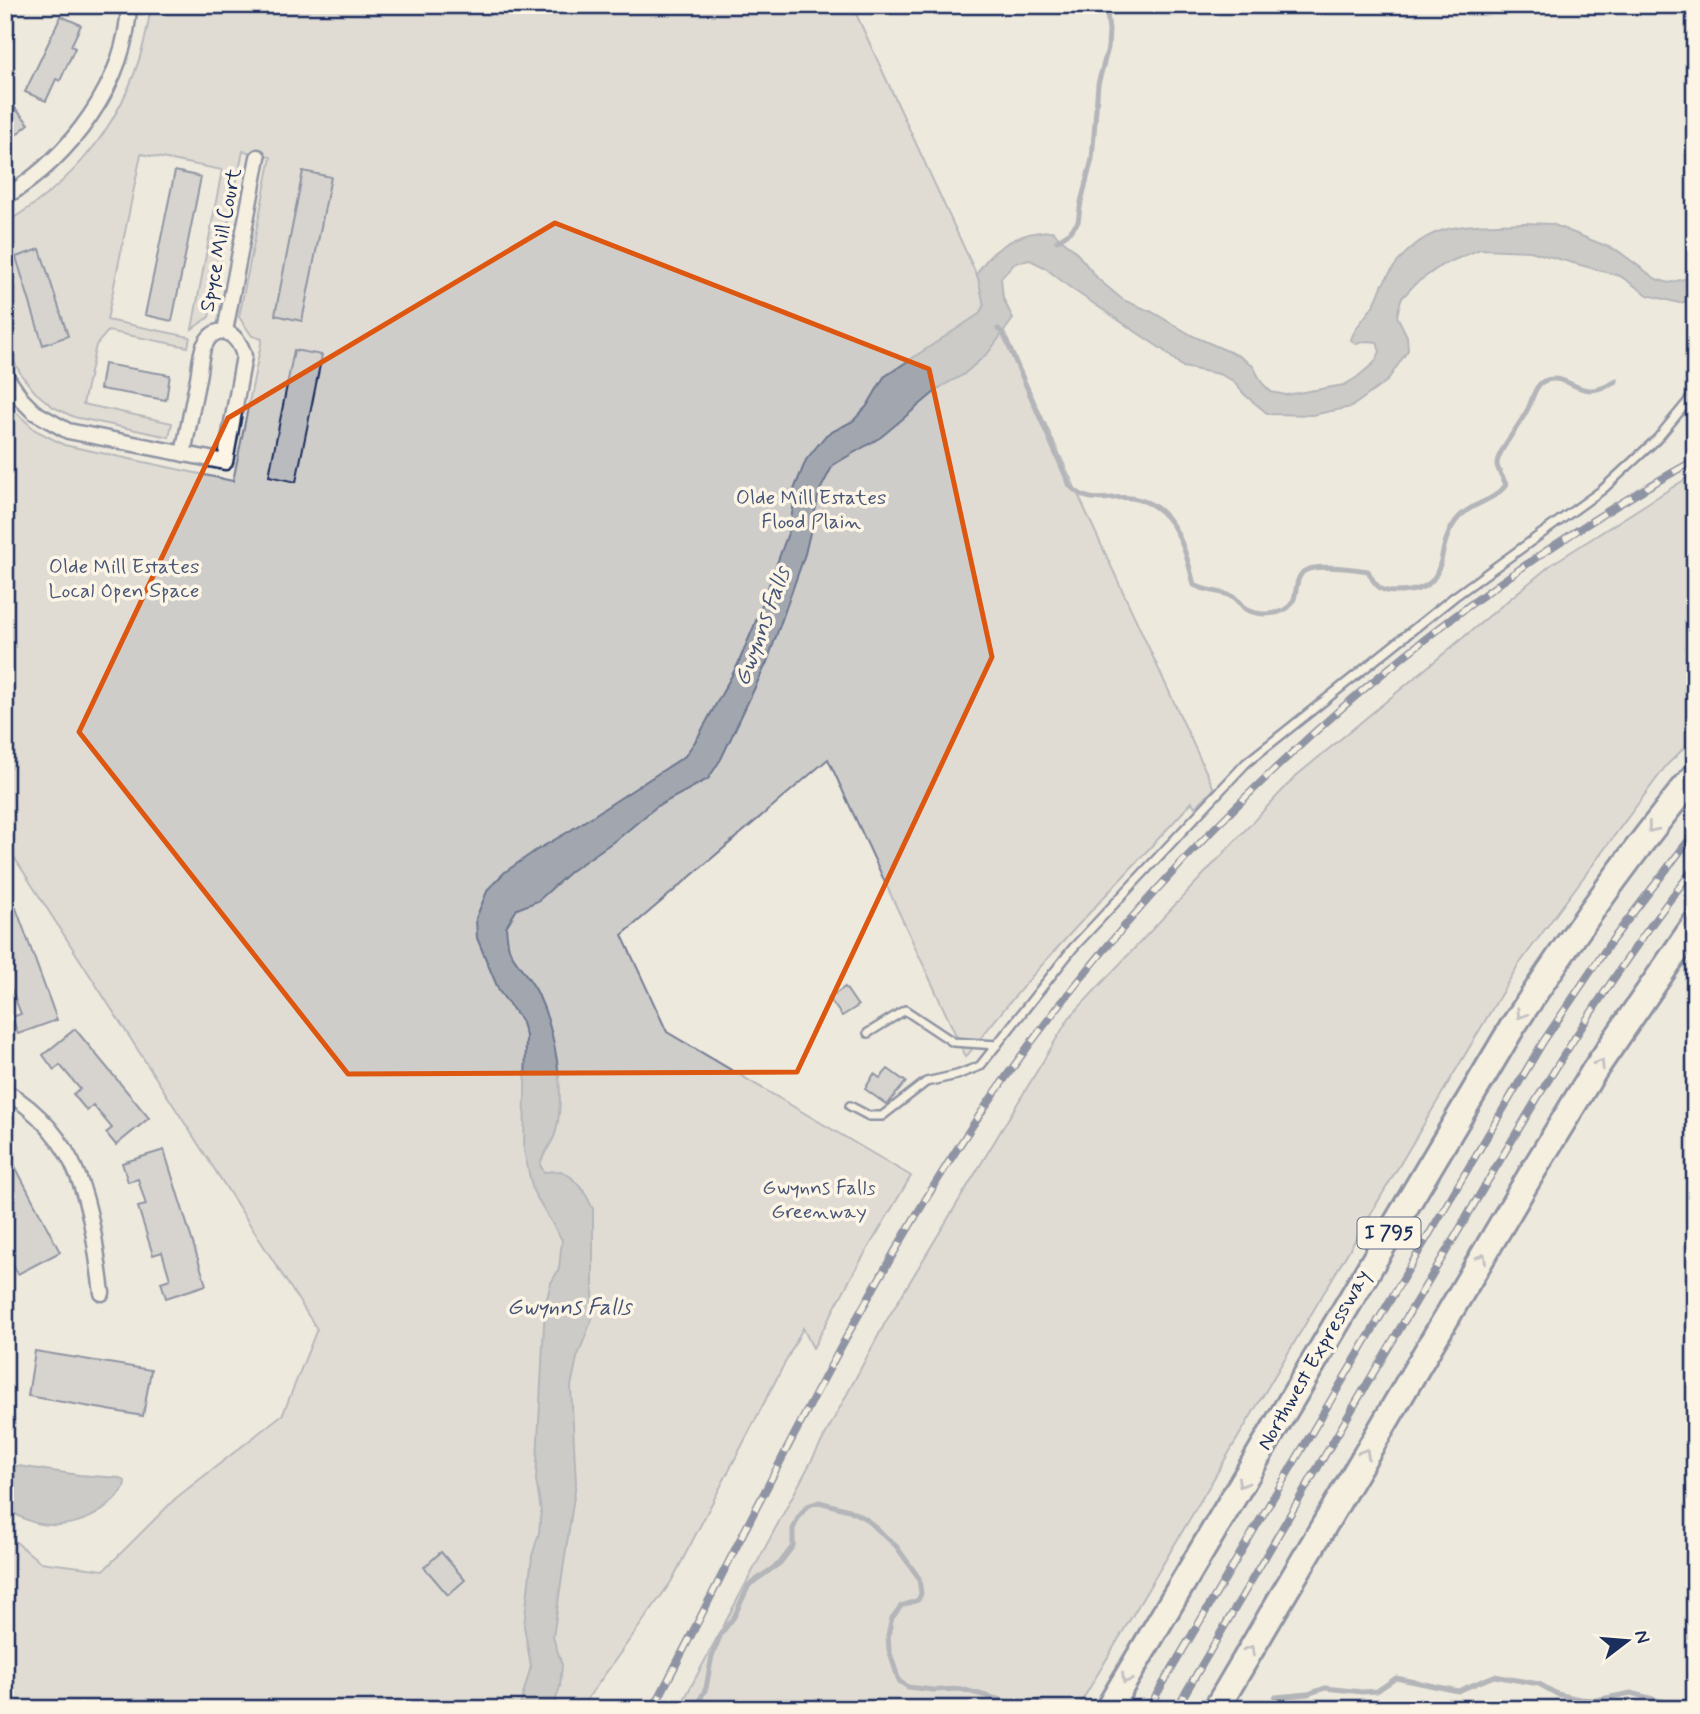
<svg xmlns="http://www.w3.org/2000/svg" width="1700" height="1714" font-family="Mynerve,sans-serif">
<rect width="100%" height="100%" fill="#eee9dd"/>
<filter id="ink" filterUnits="userSpaceOnUse"><feTurbulence type="fractalNoise" baseFrequency=".0143" numOctaves="2"/><feDisplacementMap in="SourceGraphic" scale="14" xChannelSelector="R" yChannelSelector="G"/><feConvolveMatrix kernelMatrix="1 2 1 2 8 2 1 2 1" color-interpolation-filters="sRGB"/></filter>
<g filter="url(#ink)">
<!-- green -->
<g fill="#cfcdca" stroke="#757e94" stroke-width="2">
<path d="M151 5H852L1214 789 1195 807 1192 802C1115 887 1035 966 966 1057L828 759 622 935 667 1032 911 1176 854 1272 813 1348 803 1328 671 1582 580 1709H5V1533L40 1562 104 1570 176 1498 283 1414 317 1329 5 843V402L35 430 64 445 233 481 262 339 252 336 239 317 271 157 243 151 209 317 192 329 222 170 141 154 107 320 190 337 188 347 108 331 96 345 83 404 172 423 169 437 74 417 53 407 35 392 22 376 12 358 5 336V223C87 176 139 100 151 5Z"/>
<polygon points="1695,473 1695,737 1666,766 1517,967 1077,1709 679,1709 885,1323 1069,1018 1296,776 1552,564"/>
</g>
<!-- water -->
<g fill="#a2a7af" stroke="#6c778f" stroke-width="2">
<path d="M1524 223 1552 224 1618 251 1656 279 1669 283 1695 276V300L1679 303 1648 295 1620 276 1530 251 1480 249 1442 265 1415 284 1401 299 1397 316 1407 336 1408 350 1387 381 1351 407 1312 415 1268 414 1245 395 1232 380 1219 374 1183 367 1163 350 1072 289 1044 267 1030 260 1015 263 1001 278 1003 298 1013 319 988 353 963 375 942 386 881 437 833 465 820 490 805 554 767 662 721 759 708 779 656 807 620 837 571 871 538 901 517 909 506 927C507 935 507 946 511 953 519 967 531 979 538 994 555 1031 566 1092 556 1131 553 1144 543 1152 540 1165L544 1172 561 1171 571 1177 584 1191 593 1209V1316L577 1358 571 1386 576 1483 553 1637 562 1665 560 1686 553 1709H519L531 1666 524 1626 532 1556 539 1533 541 1511 536 1480 545 1306 551 1283 559 1269 562 1240 533 1191 524 1151 526 1036 521 1020 499 991 477 938 476 918 488 889 505 872 535 851 568 832 685 756 698 737 738 664 754 626 788 533 793 509V492L806 460 826 435 853 421 867 406 884 377 979 314 984 305 977 274C991 247 1022 231 1052 231L1075 251 1098 279 1123 300 1152 312 1193 336 1239 356 1253 366 1262 383 1271 392 1286 395 1344 385 1356 378 1374 363 1380 352 1377 342 1368 341 1356 344 1351 340C1355 325 1367 317 1374 304 1378 298 1380 290 1383 284 1420 219 1459 226 1524 223Z"/>
<path d="M5 1464 79 1475 120 1478 125 1481C125 1490 120 1494 114 1500 87 1529 34 1536 5 1505Z"/>
</g>
<g fill="none" stroke-linecap="round" stroke-linejoin="round">
<!-- stream -->
<g stroke="#6c778f" stroke-width="5">
<polyline points="1057,241 1070,232 1078,222 1081,202 1092,159 1098,84 1108,48 1109,30 1106,5"/>
<path d="M998 329 1003 333 1070 486C1091 507 1107 495 1131 498 1174 503 1186 550 1194 585 1207 592 1224 591 1235 598 1240 601 1242 608 1247 610 1260 616 1284 616 1292 603 1298 594 1294 580 1303 572 1314 563 1353 569 1368 571 1374 584 1380 592 1395 592 1454 592 1432 554 1455 522 1468 503 1493 503 1506 485 1504 479 1498 471 1497 465 1496 452 1524 421 1530 404 1533 396 1536 385 1544 381 1562 373 1575 391 1591 390 1600 390 1608 386 1616 381"/>
<polyline points="1275,1697 1308,1694 1325,1688 1362,1692 1377,1691 1396,1678 1458,1691 1494,1676 1539,1684 1557,1694 1580,1699 1596,1700 1631,1693 1675,1705 1695,1705"/>
<polyline points="695,1709 706,1688 712,1656 721,1634 734,1617 749,1585 780,1563 793,1546 793,1529 798,1518 807,1506 819,1502 849,1510 866,1519 896,1546 919,1578 921,1594 918,1600 901,1606 892,1618 888,1635 889,1650 899,1681 908,1687 933,1690 961,1689 1019,1705 1041,1701"/>
</g>
</g>
<!-- building -->
<g fill="#babbbe" stroke="#1b2f5e" stroke-width="2">
<polygon points="61,16 81,25 71,46 75,48 60,81 56,79 46,101 25,92"/>
<polygon points="15,108 29,124 5,144 5,116"/>
<polygon points="175,171 201,177 172,321 145,315"/>
<polygon points="303,171 331,177 302,321 275,315"/>
<polygon points="40,249 68,336 43,345 16,257"/>
<polygon points="294,350 322,355 296,482 269,476"/>
<polygon points="104,364 170,375 166,400 100,389"/>
<polygon points="16,908 57,1020 18,1034 12,1017 21,1014 10,986 5,987 5,912"/>
<polygon points="845,987 858,1006 842,1016 829,998"/>
<polygon points="75,1029 149,1118 116,1145 106,1133 112,1128 93,1105 87,1111 73,1094 80,1089 60,1065 54,1070 43,1055"/>
<polygon points="888,1069 906,1082 887,1105 865,1089 874,1074 880,1078"/>
<polygon points="5,1147 60,1252 18,1274 5,1250"/>
<polygon points="164,1150 206,1285 166,1298 161,1282 170,1279 162,1252 153,1255 138,1207 146,1205 138,1179 128,1182 122,1163"/>
<polygon points="35,1351 151,1370 143,1416 28,1396"/>
<polygon points="441,1552 465,1580 448,1595 424,1567"/>
</g>
<g fill="none" stroke-linecap="round" stroke-linejoin="round">
<!-- service casing -->
<g stroke="#1b2f5e" stroke-width="12">
<g id="service">
<polyline points="868,1033 905,1010 953,1042 997,1045"/>
<polyline points="850,1106 869,1116 882,1116 926,1082 957,1075 980,1066 1073,948 1246,763 1454,597 1602,490 1657,439 1695,393"/>
</g>
</g>
<!-- minor casing -->
<g stroke="#1b2f5e" stroke-width="19">
<g id="minor">
<path d="M5 197C70 157 126 84 129 5"/>
<polyline points="225,331 258,157"/>
<path d="M5 375 22 400 34 412 68 431 225 462 244 356C239 334 217 319 204 346 200 356 200 368 198 378 193 403 188 429 183 454"/>
<path d="M5 1091C84 1139 91 1210 102 1293"/>
</g>
</g>
<!-- motorway casing -->
<g stroke="#1b2f5e" stroke-width="30">
<g id="motorway">
<path d="M1108 1709 1513 1026C1570 939 1629 855 1695 775"/>
<polyline points="1216,1709 1533,1171 1594,1071 1695,924"/>
</g>
</g>
<!-- service -->
<use href="#service" stroke="#fcf5e5" stroke-width="7"/>
<!-- minor -->
<use href="#minor" stroke="#fcf5e5" stroke-width="14"/>
<!-- motorway -->
<use href="#motorway" stroke="#fcf5e5" stroke-width="24"/>
<!-- rail casing -->
<g stroke="#1b2f5e" stroke-width="8">
<g id="rail">
<path d="M653 1709C749 1525 839 1336 950 1160 1131 876 1399 623 1695 460"/>
<polyline points="1148,1709 1543,1042 1610,943 1695,832"/>
<path d="M1176 1709C1269 1551 1361 1392 1456 1235 1530 1109 1604 982 1695 867"/>
</g>
</g>
<!-- rail -->
<use href="#rail" stroke="#fcf5e5" stroke-width="5" stroke-dasharray="16" stroke-linecap="butt"/>
</g>
<!-- one-way arrows -->
<defs><path id="oneway-chevron" d="M-2-3.5L2.5 0L-2 3.5" fill="none" stroke-width="1.6" stroke-linecap="round" stroke-linejoin="round" transform="scale(1.75)"/></defs>
<g stroke="#8c92a2">
<use href="#oneway-chevron" transform="translate(1652 828) rotate(129)"/>
<use href="#oneway-chevron" transform="translate(1521 1014) rotate(123)"/>
<use href="#oneway-chevron" transform="translate(1600 1064) rotate(-57)"/>
<use href="#oneway-chevron" transform="translate(1482 1258) rotate(-60)"/>
<use href="#oneway-chevron" transform="translate(1365 1453) rotate(-60)"/>
<use href="#oneway-chevron" transform="translate(1242 1483) rotate(120)"/>
<use href="#oneway-chevron" transform="translate(1250 1650) rotate(-59)"/>
<use href="#oneway-chevron" transform="translate(1126 1679) rotate(121)"/>
</g>
</g>
<!-- marked area -->
<path d="M0 0H1700V1714H0ZM555 223 929 369 992 657 797 1072 348 1074 79 732 228 418Z" fill="#eee9dd" fill-opacity=".55" fill-rule="evenodd"/>
<path fill="none" stroke="#de5710" stroke-width="5" stroke-linejoin="round" d="M555 223 929 369 992 657 797 1072 348 1074 79 732 228 418Z"/>
<g text-anchor="middle" dominant-baseline="central" stroke-width="7" stroke-linejoin="round" paint-order="stroke">
<!-- shield labels -->
<rect fill="#fcf5e5" stroke="#5e6a86" stroke-width="2" x="1357.5" y="1217.5" width="63" height="31" rx="5"/>
<g font-size="19" font-weight="bold" fill="#1b2f5e">
<text x="1389" y="1233">I 795</text>
</g>
<!-- street labels -->
<g font-size="21" fill="#1b2f5e" stroke="#fcf5e5">
<text transform="translate(221 240) rotate(-79)">Spyce Mill Court</text>
<text transform="translate(1314 1360) rotate(-60)">Northwest Expressway</text>
</g>
<!-- park labels -->
<g font-size="21" fill="#485679" stroke="#fcf5e5">
<text x="811" y="498">Olde Mill Estates<tspan x="811" dy="24">Flood Plain</tspan></text>
<text x="124" y="567">Olde Mill Estates<tspan x="124" dy="24">Local Open Space</tspan></text>
<text x="819" y="1188">Gwynns Falls<tspan x="819" dy="24">Greenway</tspan></text>
</g>
<!-- water labels -->
<g font-size="23" font-style="italic" fill="#445376" stroke="#fcf5e5">
<text transform="translate(763 627) rotate(-70)">Gwynns Falls</text>
<text x="569" y="1308">Gwynns Falls</text>
</g>
</g>
<!-- margin -->
<rect width="1700" height="1714" fill="none" stroke="#fcf5e5" stroke-width="28"/>
<rect x="14" y="14" width="1672" height="1686" fill="none" stroke="#1b2f5e" stroke-width="2.5" filter="url(#ink)"/>
<!-- north arrow -->
<g transform="translate(1627 1641) rotate(74)" stroke="#fcf5e5" stroke-width="5" paint-order="stroke">
<path d="M0-5L12 26L0 18L-12 26Z" fill="#1b2f5e"/>
<text y="-10" font-size="19" font-weight="bold" text-anchor="middle" fill="#1b2f5e">N</text>
</g>
</svg>
